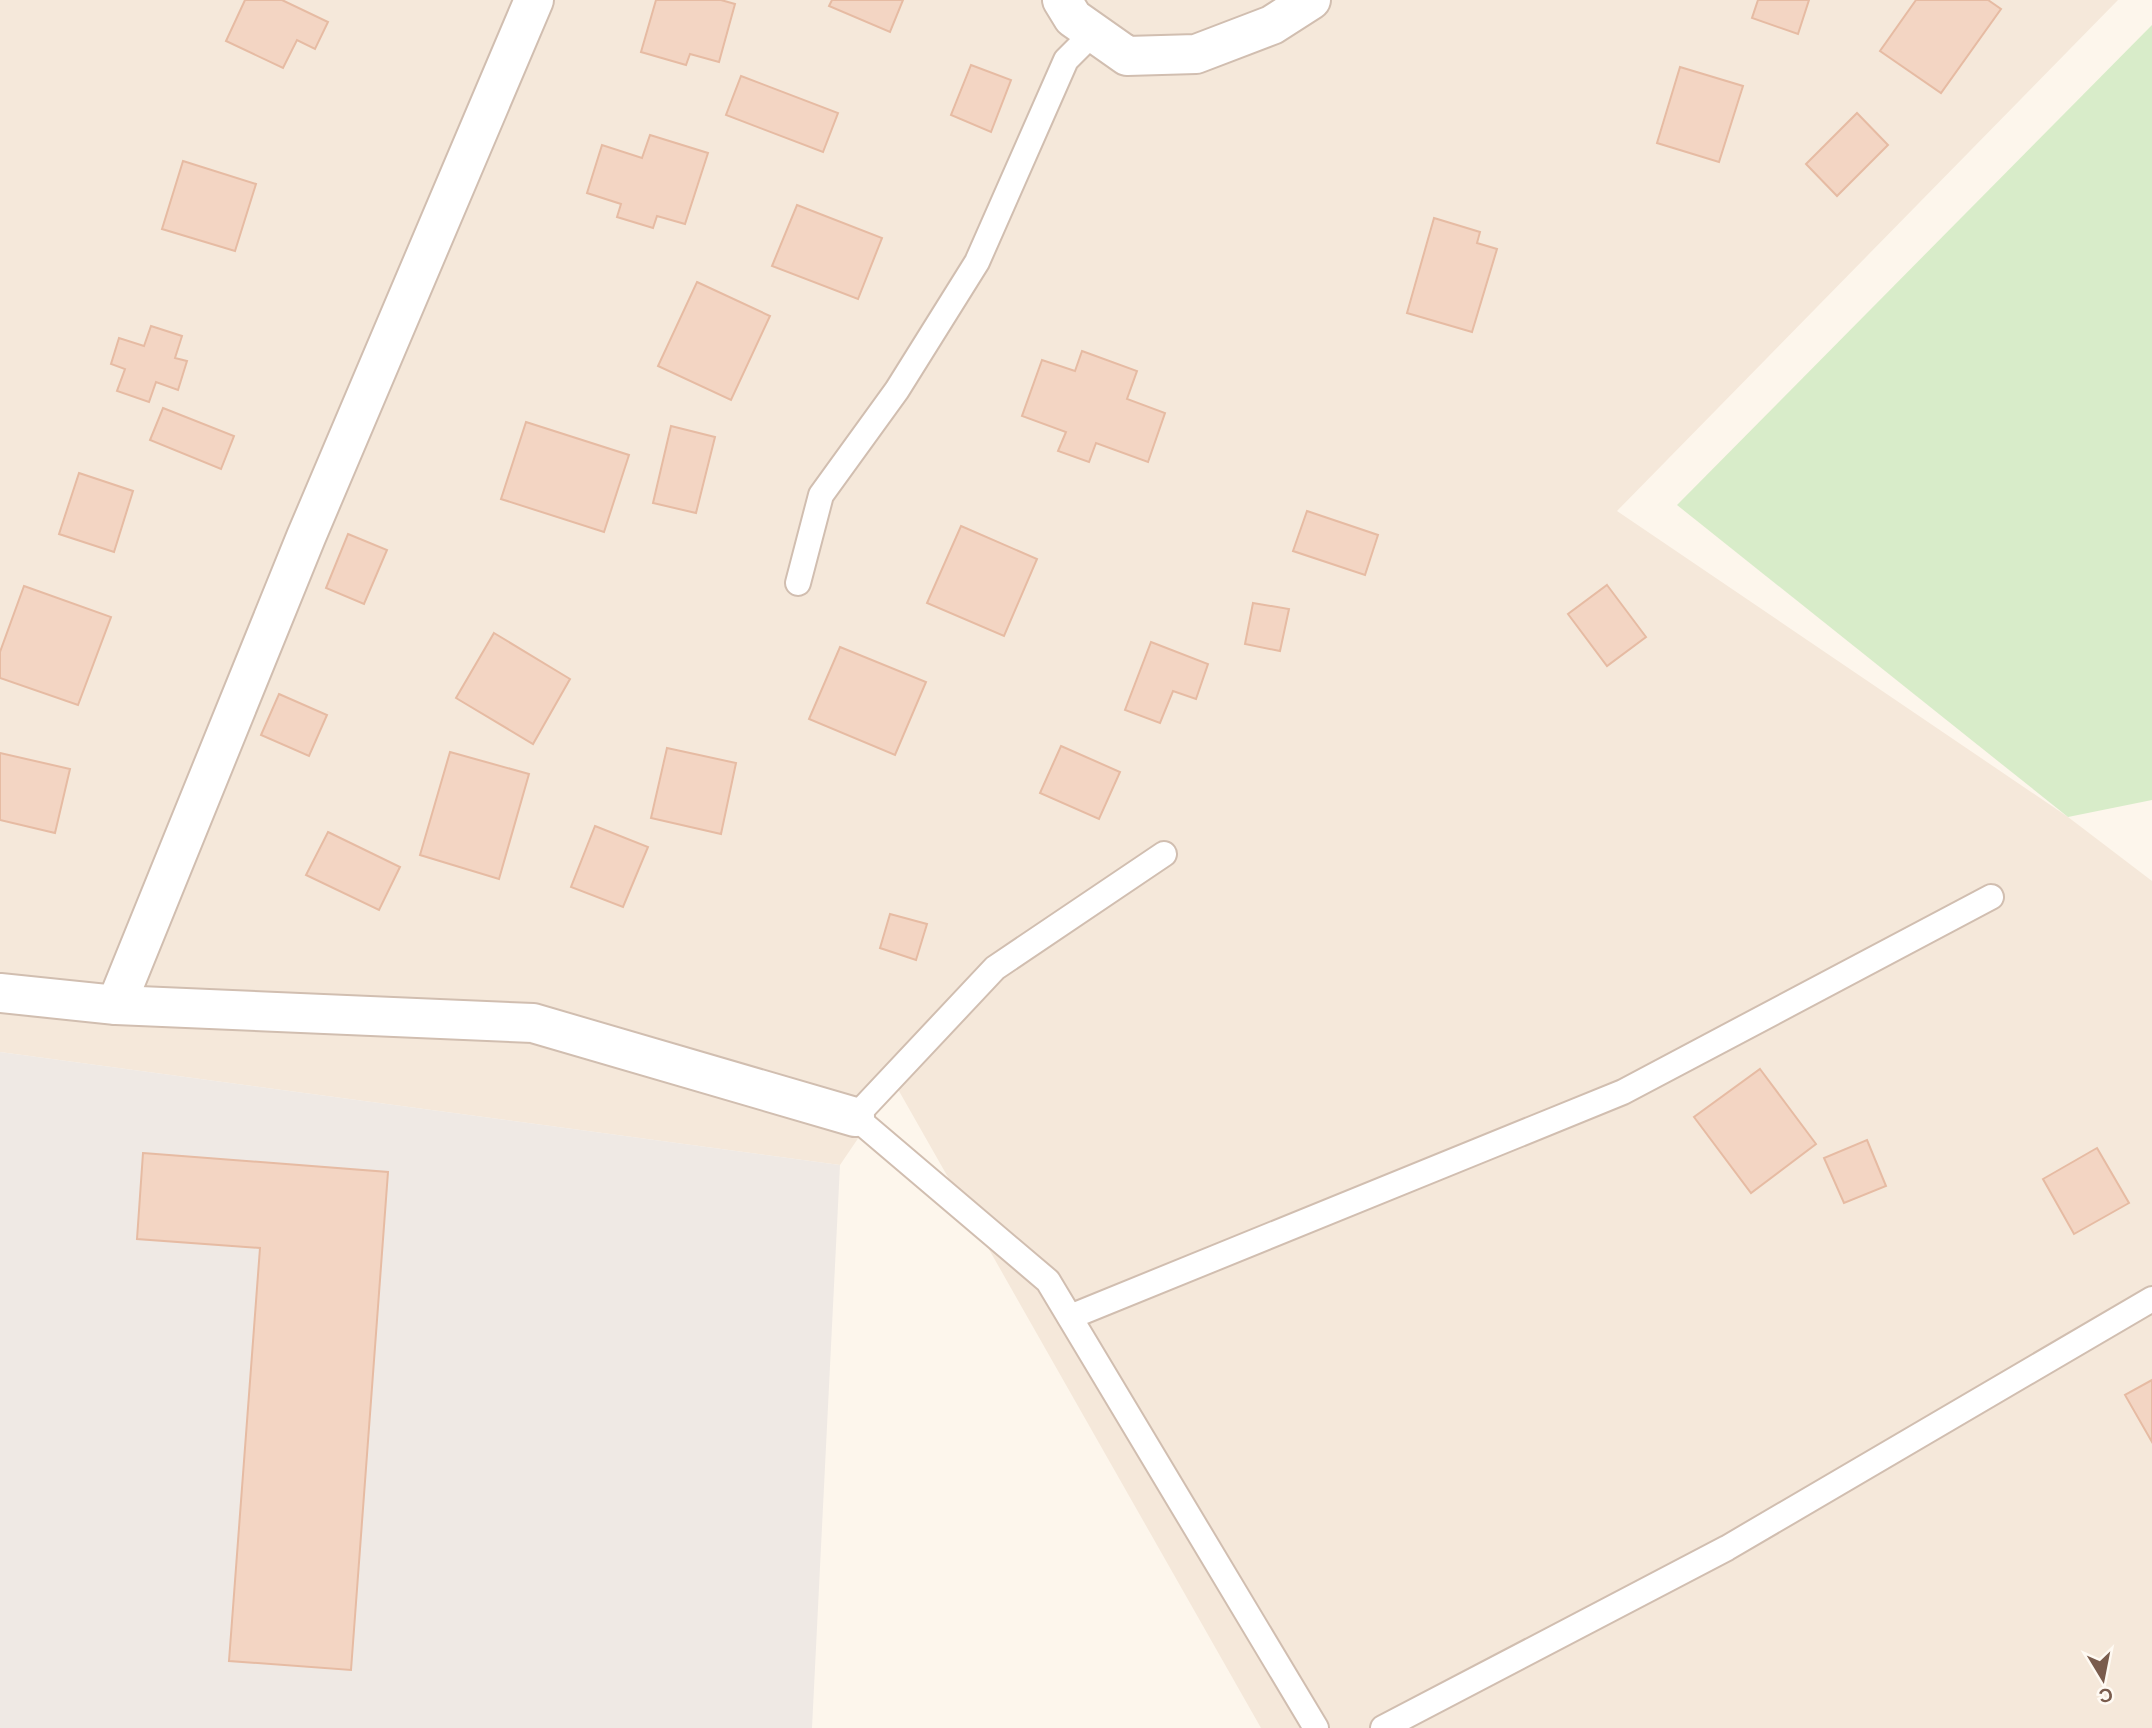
<svg xmlns="http://www.w3.org/2000/svg" width="2152" height="1728" font-family="Helvetica,sans-serif">
<rect width="100%" height="100%" fill="#fdf6ec"/>
<!-- residential -->
<polygon fill="#f5e8da" points="0,0 2118,0 1617,511 2068,817 2152,881 2152,1728 1261,1728 895,1084 840,1165 0,1052"/>
<!-- industrial -->
<polygon fill="#efe9e4" points="0,1052 840,1165 812,1728 0,1728"/>
<!-- green -->
<polygon fill="#d8ecc9" points="2152,25 2152,800 2068,817 1677,505"/>
<!-- building -->
<g fill="#f3d5c3" stroke="#e6bba3" stroke-width="2">
<polygon points="245,0 282,0 328,22 315,49 297,40 283,68 226,41"/>
<polygon points="656,0 721,0 735,4 719,62 690,54 686,65 641,52"/>
<polygon points="832,0 903,0 890,32 829,6"/>
<polygon points="1758,0 1809,0 1798,34 1752,18"/>
<polygon points="1916,0 1988,0 2001,9 1941,93 1880,51"/>
<polygon points="971,65 1011,80 991,132 951,115"/>
<polygon points="1680,67 1743,86 1719,162 1657,143"/>
<polygon points="741,76 838,113 823,152 726,115"/>
<polygon points="1857,113 1888,145 1837,196 1806,164"/>
<polygon points="650,135 708,153 685,224 657,216 653,228 617,217 621,204 587,193 602,145 642,158"/>
<polygon points="183,161 256,184 235,251 162,229"/>
<polygon points="797,205 882,238 858,299 772,266"/>
<polygon points="1434,218 1480,232 1477,243 1497,249 1472,332 1407,313"/>
<polygon points="697,282 770,316 731,400 658,366"/>
<polygon points="151,326 182,336 175,358 187,361 178,390 156,382 149,402 117,391 125,369 111,364 119,338 144,346"/>
<polygon points="1082,351 1137,371 1127,399 1165,413 1148,462 1096,443 1089,462 1058,451 1066,432 1022,416 1042,360 1075,371"/>
<polygon points="163,408 234,436 221,469 150,440"/>
<polygon points="526,422 629,455 604,532 501,499"/>
<polygon points="671,426 715,437 696,513 653,503"/>
<polygon points="79,473 133,491 114,552 59,534"/>
<polygon points="1307,511 1378,535 1365,575 1293,551"/>
<polygon points="961,526 1037,559 1004,636 927,603"/>
<polygon points="348,534 387,550 364,604 326,588"/>
<polygon points="1607,585 1646,637 1607,666 1568,614"/>
<polygon points="24,586 111,617 78,705 0,678 0,652"/>
<polygon points="1253,603 1289,609 1280,651 1245,644"/>
<polygon points="494,633 570,679 533,744 456,698"/>
<polygon points="1151,642 1208,664 1196,699 1173,691 1160,723 1125,710"/>
<polygon points="840,647 926,682 895,755 809,719"/>
<polygon points="279,694 327,715 309,756 261,735"/>
<polygon points="1061,746 1120,772 1099,819 1040,793"/>
<polygon points="667,748 736,763 721,834 651,818"/>
<polygon points="450,752 529,774 499,879 420,855"/>
<polygon points="0,753 70,769 55,833 0,820"/>
<polygon points="595,826 648,847 623,907 571,887"/>
<polygon points="328,832 400,867 379,910 306,875"/>
<polygon points="890,914 927,924 916,960 880,948"/>
<polygon points="1760,1069 1816,1144 1751,1193 1694,1117"/>
<polygon points="1867,1140 1886,1186 1844,1203 1824,1158"/>
<polygon points="2097,1148 2129,1203 2074,1234 2043,1179"/>
<polygon points="143,1153 388,1172 351,1670 229,1661 260,1248 137,1239"/>
<polygon points="2152,1380 2152,1442 2125,1395"/>
</g>
<g fill="none" stroke-linecap="round" stroke-linejoin="round">
<!-- service casing -->
<g stroke="#d1beb0" stroke-width="28">
<g id="service">
<polyline points="798,583 821,495 897,390 977,262 1066,60 1094,32"/>
<polyline points="1164,854 995,968 855,1117 1048,1281 1316,1728"/>
<polyline points="1070,1317 1623,1092 1991,897"/>
<polyline points="1383,1728 1727,1548 2152,1299"/>
</g>
</g>
<!-- minor casing -->
<g stroke="#d1beb0" stroke-width="42">
<g id="minor">
<polyline points="1062,0 1073,18 1127,56 1196,54 1272,25 1311,0"/>
<polyline points="0,993 116,1005 533,1023 855,1117"/>
<polyline points="116,1005 306,537 534,0"/>
</g>
</g>
<!-- service -->
<use href="#service" stroke="#fff" stroke-width="24"/>
<!-- minor -->
<use href="#minor" stroke="#fff" stroke-width="38"/>
</g>
<!-- north arrow -->
<g transform="translate(2103 1679) rotate(170)" stroke="#fffaf3" stroke-width="5" paint-order="stroke">
<path d="M0-5L12 26L0 18L-12 26Z" fill="#7a5c4d"/>
<text y="-10" font-size="19" font-weight="bold" text-anchor="middle" fill="#7a5c4d">С</text>
</g>
</svg>
